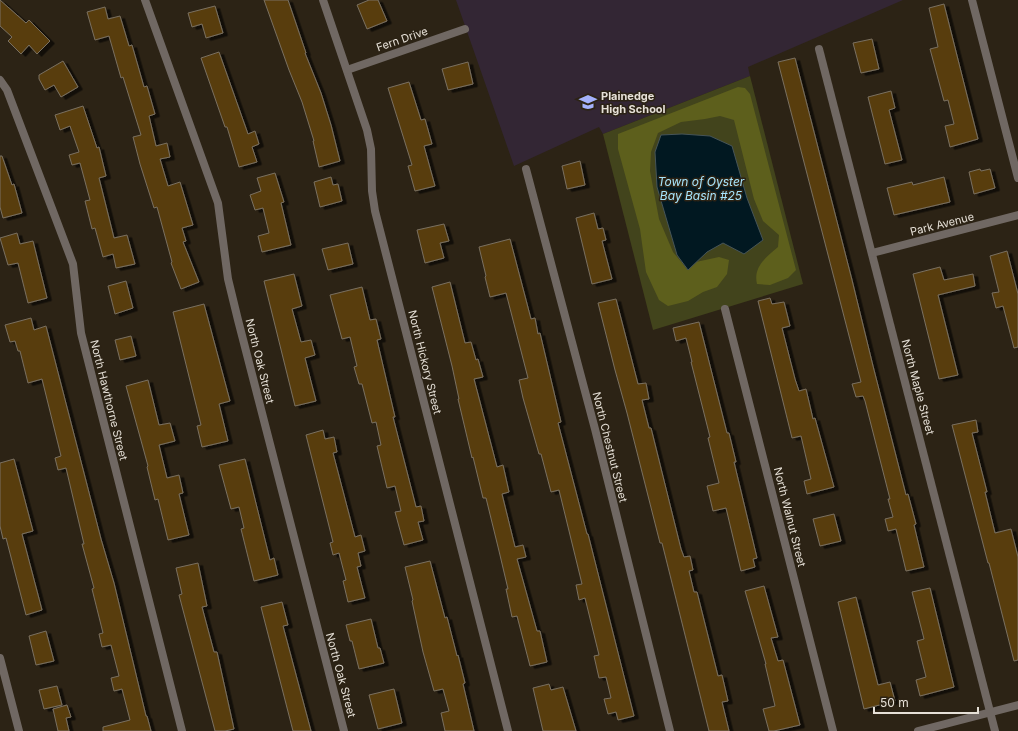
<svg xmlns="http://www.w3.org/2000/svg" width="1018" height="731" font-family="Inter,sans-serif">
<defs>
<filter id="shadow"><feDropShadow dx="4.5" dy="2.5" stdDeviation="0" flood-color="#0009"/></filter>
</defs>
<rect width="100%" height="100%" fill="#2c2315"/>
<!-- education -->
<polygon fill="#332634" points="456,0 903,0 748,67 750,76 603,134 599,127 514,166"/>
<!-- green -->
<polygon fill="#42441c" points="750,76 803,284 653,330 603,134"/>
<!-- forest -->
<path fill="#5d5f1c" d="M738 87 745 88 750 94 796 270 788 278 770 285 757 284C753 267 766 257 778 247L779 235 763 221 754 199 734 120 720 116 705 119 681 122 658 133 651 152 650 171 659 219 673 252 688 270 696 262 719 257 729 260 727 274 717 287 703 292 688 301 668 306 659 300 646 272 640 229 618 149V134Z"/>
<!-- water -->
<polygon fill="#011821" stroke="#465458" points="682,134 710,136 732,146 747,198 763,240 744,254 723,243 707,252 688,270 677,255 657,187 655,152 661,135"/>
<!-- building -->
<g fill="#583e10" stroke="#7a7060" filter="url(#shadow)">
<polygon points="0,0 26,23 29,20 50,41 37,54 29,45 21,54 8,41 12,37 0,26"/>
<polygon points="264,0 288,0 306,53 305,53 321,93 331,125 340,161 319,167 313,141 314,141 302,102 289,70"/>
<polygon points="369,0 378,0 387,21 367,29 357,5"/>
<polygon points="944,4 978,139 950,147 945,126 954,124 948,100 944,101 930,49 938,47 929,8"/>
<polygon points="215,6 223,33 206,38 202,24 192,27 188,13"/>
<polygon points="105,7 108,19 120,16 129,46 132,45 144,87 147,86 155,114 149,116 156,146 167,143 170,157 160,159 168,186 180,182 193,225 182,228 186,241 183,242 199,282 181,289 171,263 172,262 157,207 154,208 140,164 133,137 141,135 123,77 121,78 109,36 95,40 87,12"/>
<polygon points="872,39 879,69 861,73 853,43"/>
<polygon points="219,52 248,134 255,131 259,144 252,147 257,162 239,167 227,127 225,127 201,58"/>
<polygon points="795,58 852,280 873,366 906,495 908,494 916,524 914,525 924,567 906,571 896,529 888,531 885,519 893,517 888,499 890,499 865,401 863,396 856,397 852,384 861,382 778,62"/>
<polygon points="63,61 78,87 61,97 54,85 45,90 39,79 39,75"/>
<polygon points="468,62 473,84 448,90 442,69"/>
<polygon points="409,82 421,120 425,119 432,144 424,146 435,186 415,191 408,166 412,165 388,88"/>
<polygon points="891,91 895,108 889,110 902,160 885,164 868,97"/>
<polygon points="83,106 97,148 99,147 106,176 99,178 114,238 127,235 135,264 116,268 113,254 103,257 95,228 92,229 85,201 90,200 80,163 72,165 69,155 79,152 70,126 60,130 55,115"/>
<polygon points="0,156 2,156 12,185 14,184 22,213 3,218 0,207"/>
<polygon points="580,161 585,185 567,189 562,166"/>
<polygon points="980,169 981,171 990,169 995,188 974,194 969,172"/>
<polygon points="275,173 284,202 281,203 291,245 262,252 258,236 269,233 263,208 255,210 250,195 261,191 257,178"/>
<polygon points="331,177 333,185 338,184 342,201 320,207 314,182"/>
<polygon points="944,177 950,202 894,215 887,188 912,182 913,185"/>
<polygon points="594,213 598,229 603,228 606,240 602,241 612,279 592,284 576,218"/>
<polygon points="444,224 449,241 440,243 444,258 425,263 417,230"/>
<polygon points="17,233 20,244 33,241 47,298 28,303 18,263 8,265 0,238"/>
<polygon points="510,239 531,319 535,318 538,334 540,333 561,422 558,423 587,534 588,534 634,716 618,720 616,712 608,714 604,699 611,698 606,677 599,678 594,656 599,655 585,598 579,600 576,585 582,584 559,490 551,492 541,454 539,454 523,398 519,380 528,378 506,293 490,297 485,277 486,276 479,247"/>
<polygon points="348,243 353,264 328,270 322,249"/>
<polygon points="1007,251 1018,294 1018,347 1014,348 1003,306 996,308 992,293 999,292 990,256"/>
<polygon points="940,267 944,280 973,274 975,286 938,295 958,375 939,379 913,274"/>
<polygon points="294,274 302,306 292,309 301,342 311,340 315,355 305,358 316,401 295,406 264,281"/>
<polygon points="126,281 133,308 115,314 108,286"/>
<polygon points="450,282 465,343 471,342 476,360 478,359 483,377 474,379 497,467 503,465 509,492 502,494 515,547 523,545 526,557 517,559 537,631 540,631 547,662 530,666 517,616 512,617 506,589 508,589 499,551 486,498 483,498 473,457 472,458 458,399 459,399 452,366 432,287"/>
<polygon points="362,287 370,320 376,319 381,339 377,340 395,417 393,417 416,507 421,506 424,521 418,522 423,540 404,545 395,512 401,511 395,486 387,488 377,446 381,445 376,422 372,423 362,384 359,384 354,367 357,366 350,337 342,339 330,295"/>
<polygon points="770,298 772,304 784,302 790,326 782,328 795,379 799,391 806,389 813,419 815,418 834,487 807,494 804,481 811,479 801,436 792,438 758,301"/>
<polygon points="616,299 638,384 646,383 649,399 642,400 649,428 651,428 681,549 684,557 690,556 693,570 689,571 694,592 697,592 718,676 722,675 728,701 722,702 729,731 709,731 662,543 660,543 627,413 615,370 598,303"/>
<polygon points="204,304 230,401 219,404 228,441 202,447 197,426 201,425 173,312"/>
<polygon points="31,318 34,330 46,326 101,539 114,583 146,716 147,716 151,731 103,731 103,727 130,720 122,689 114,691 111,678 119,676 111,645 102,647 99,634 103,633 92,589 94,588 82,544 84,544 66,468 58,470 55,458 61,456 42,379 28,383 20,351 18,351 15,341 10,342 5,325"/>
<polygon points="699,322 727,433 729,433 736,462 734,462 757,558 753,559 755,567 741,571 726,508 713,511 707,486 719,483 708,438 710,437 691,362 692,362 686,338 676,341 673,328"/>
<polygon points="131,336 136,356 120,360 115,340"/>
<polygon points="148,380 159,425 170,423 175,441 159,445 167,478 179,475 183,493 179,494 189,535 168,540 158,499 155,500 147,467 148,466 126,386"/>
<polygon points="976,420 978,432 972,433 987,492 985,492 995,533 1011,529 1018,557 1018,660 1014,661 989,563 988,563 952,425"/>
<polygon points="323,430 325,439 334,437 337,452 333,453 355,537 361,535 365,551 358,553 361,566 357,567 365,598 348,602 343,581 346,580 339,553 333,555 330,543 333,542 306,435"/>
<polygon points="14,459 33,531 22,534 42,610 26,615 6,538 3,539 0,526 0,463"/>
<polygon points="245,459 270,560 274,558 278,575 254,581 241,529 244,528 239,507 231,509 219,465"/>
<polygon points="834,514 841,541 820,546 813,519"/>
<polygon points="430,561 445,618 447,617 457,656 458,655 465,683 463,684 474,731 445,731 441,713 449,711 443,689 434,691 423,652 412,601 413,600 405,567"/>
<polygon points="198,563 207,606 202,607 214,652 217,652 234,729 225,731 215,731 179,595 182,594 176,568"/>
<polygon points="764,586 778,637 771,638 778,661 783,660 800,725 774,731 769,731 763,709 775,706 765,664 766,664 745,591"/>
<polygon points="930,588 954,687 920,696 916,680 926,677 917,641 924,639 912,592"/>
<polygon points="856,597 878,685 890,682 895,701 864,709 838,602"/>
<polygon points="282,602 288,625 283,626 311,731 293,731 261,607"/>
<polygon points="371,619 378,648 380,648 384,663 359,669 352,641 350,641 346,625"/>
<polygon points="46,631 54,661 36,665 29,636"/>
<polygon points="549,684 551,690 563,687 576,731 543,731 533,688"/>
<polygon points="57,686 62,705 44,709 39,690"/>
<polygon points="394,689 402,723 378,729 369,695"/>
<polygon points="67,705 71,717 66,718 69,731 58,731 53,709"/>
</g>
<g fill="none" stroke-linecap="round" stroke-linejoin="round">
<!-- street -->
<g stroke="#706863" stroke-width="8">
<polyline points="145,0 218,203 228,279 238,320 344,731"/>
<polyline points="323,0 367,130 371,149 372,191 375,211 508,731"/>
<polyline points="972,0 1018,178"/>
<polyline points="819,49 995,731"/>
<polyline points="347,70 465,29"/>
<polyline points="0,80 7,90 73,264 81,333 182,731"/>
<polyline points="526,169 595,429 670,731"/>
<polyline points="872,253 1018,215"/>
<polyline points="725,309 833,731"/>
<polyline points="0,658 19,731"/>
<polyline points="918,731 1018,705"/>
</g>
</g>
<!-- icons -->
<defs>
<g id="school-bare" transform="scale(1.38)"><path d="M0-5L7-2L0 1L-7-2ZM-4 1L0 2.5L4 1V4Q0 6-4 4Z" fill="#a4b1fc" stroke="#2c2315" stroke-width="2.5" paint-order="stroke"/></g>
</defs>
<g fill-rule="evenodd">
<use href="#school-bare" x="588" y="102"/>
</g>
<g text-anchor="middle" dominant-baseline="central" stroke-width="3" stroke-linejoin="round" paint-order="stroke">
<!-- street labels -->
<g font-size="11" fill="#e6e0d7" stroke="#2c2315">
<text transform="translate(402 39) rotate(-19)">Fern Drive</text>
<text transform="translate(942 224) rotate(-14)">Park Avenue</text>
<text transform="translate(260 361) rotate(76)">North Oak Street</text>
<text transform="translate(425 362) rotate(76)">North Hickory Street</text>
<text transform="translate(918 387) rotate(75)">North Maple Street</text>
<text transform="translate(109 400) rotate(76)">North Hawthorne Street</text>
<text transform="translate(610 447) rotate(76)">North Chestnut Street</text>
<text transform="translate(790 517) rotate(76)">North Walnut Street</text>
<text transform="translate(341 675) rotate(75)">North Oak Street</text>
</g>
<!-- poi labels -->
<g font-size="11" font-weight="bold" fill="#e6e0d7" stroke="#2c2315" text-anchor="start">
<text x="601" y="96">Plainedge<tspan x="601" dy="13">High School</tspan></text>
</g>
<!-- water labels -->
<g font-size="12" font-style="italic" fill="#a6e4fc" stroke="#2c2315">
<text x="701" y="181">Town of Oyster<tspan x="701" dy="14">Bay Basin #25</tspan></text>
</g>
</g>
<!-- scale -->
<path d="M874 707v6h104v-6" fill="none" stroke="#e6e0d7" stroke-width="2"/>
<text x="880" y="707" font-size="12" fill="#e6e0d7" stroke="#2c2315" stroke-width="3" paint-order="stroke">50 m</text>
</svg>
